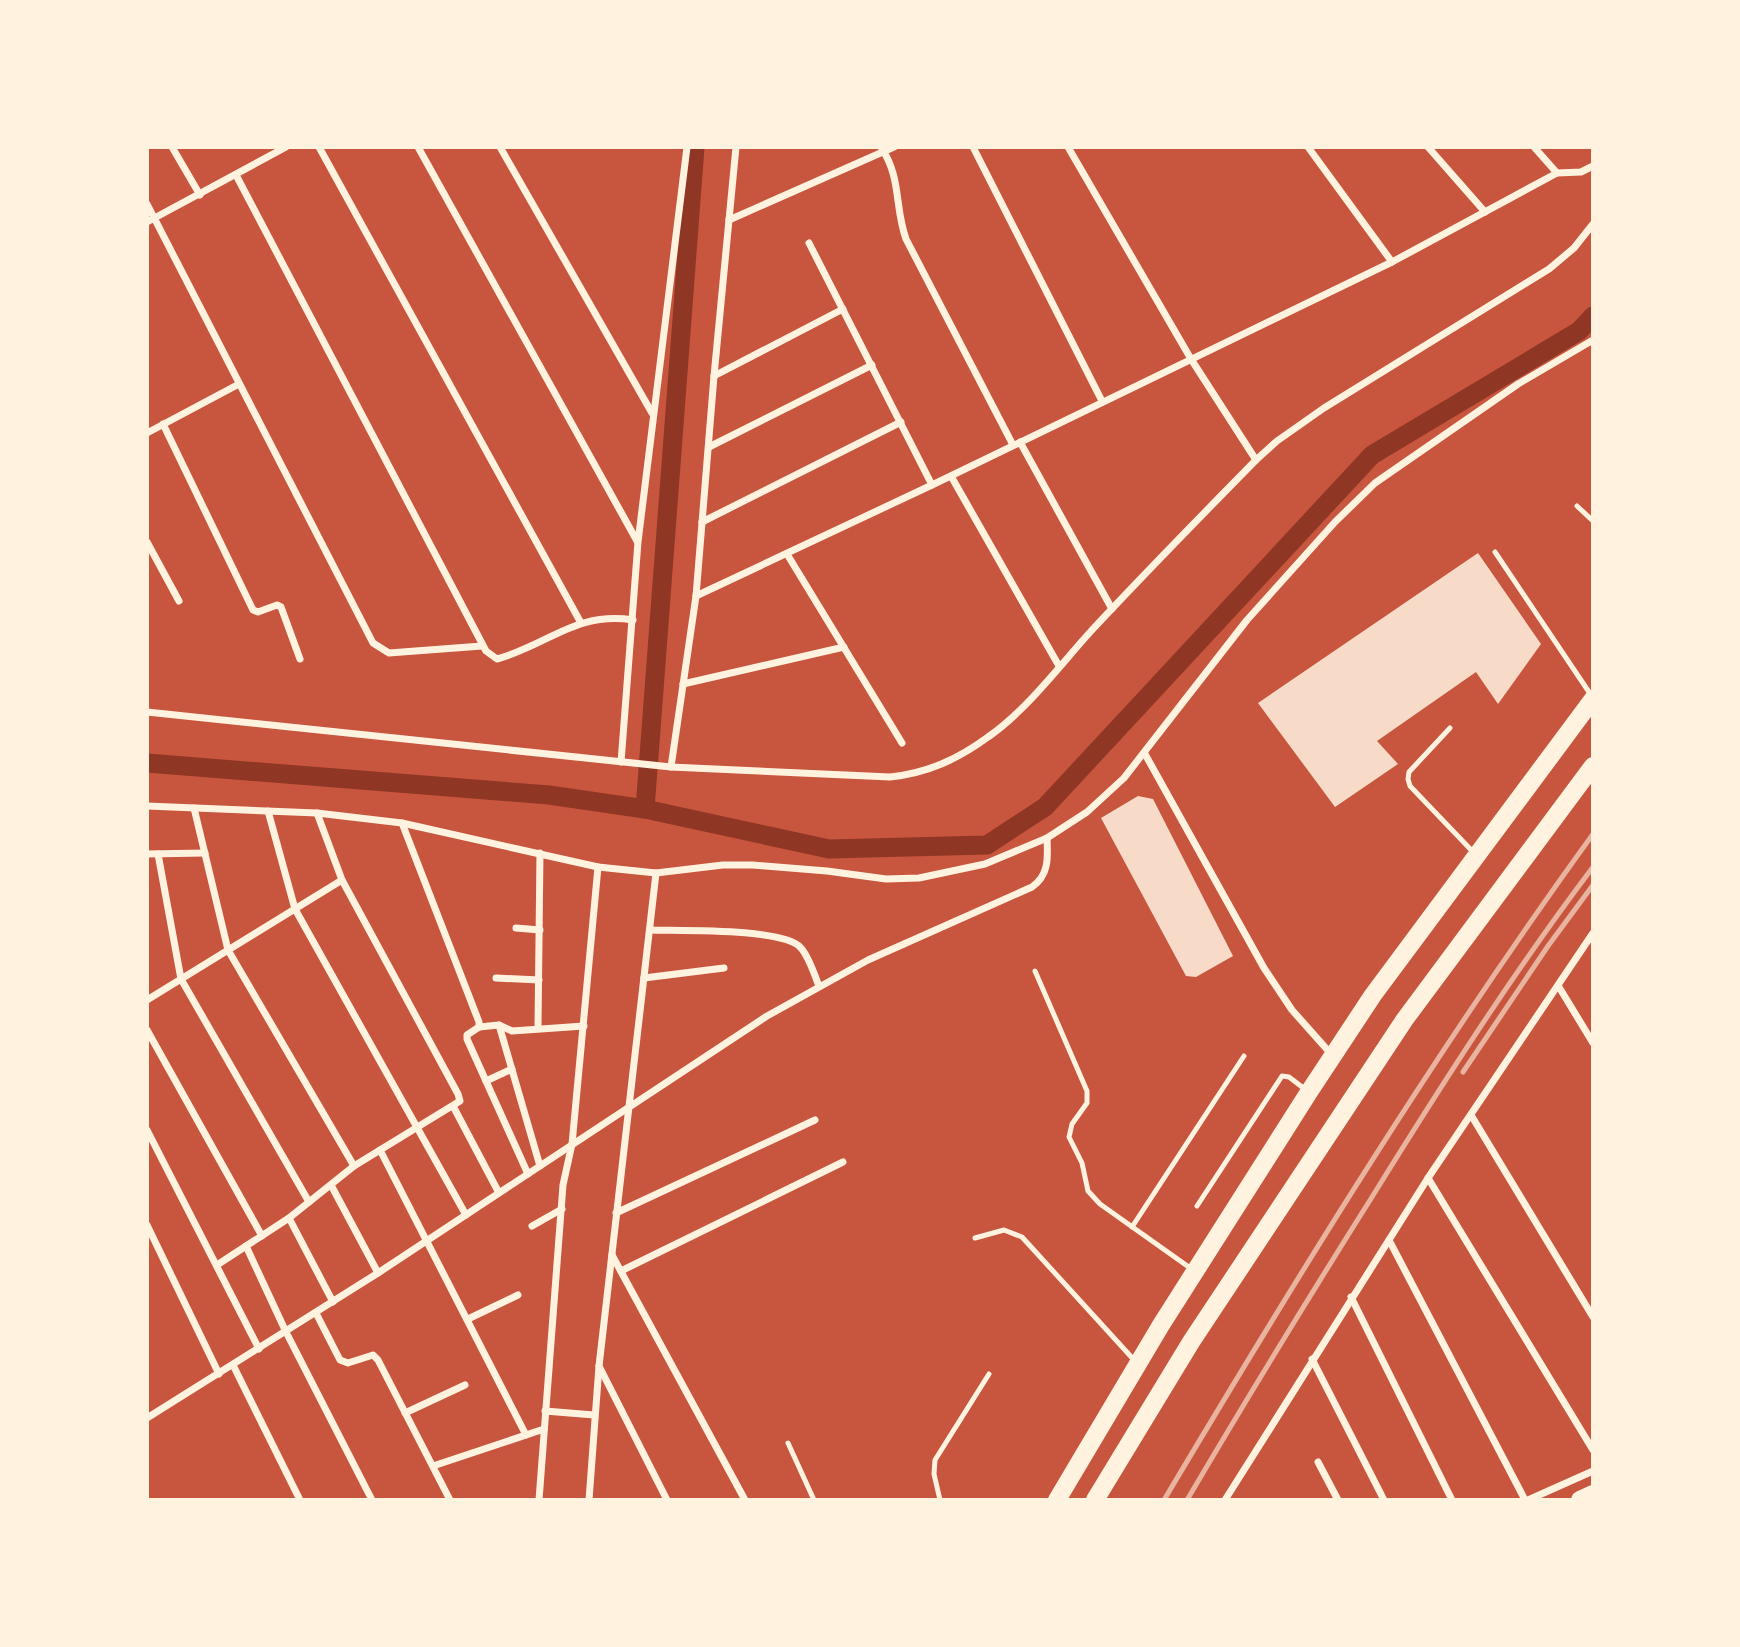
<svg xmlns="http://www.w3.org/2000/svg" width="1740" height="1647" font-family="'Titillium Web',sans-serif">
<rect width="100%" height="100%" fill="#c8553d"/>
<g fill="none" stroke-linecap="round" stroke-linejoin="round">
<!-- canal -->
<g stroke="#8f3625" stroke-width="19">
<polyline points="147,763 549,795 645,809 829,849 987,845 1045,807 1372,455 1579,331 1593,316"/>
<polyline points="645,809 695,147"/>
</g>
</g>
<!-- building -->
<g fill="#f7dbc8">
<polygon points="1478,553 1541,644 1498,704 1476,672 1377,741 1398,764 1335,807 1258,703"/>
<polygon points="1138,796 1153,799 1233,956 1196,977 1186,976 1101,818"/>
</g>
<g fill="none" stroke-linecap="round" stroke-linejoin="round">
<!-- service -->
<g stroke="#fff3e0" stroke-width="5">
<polyline points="1577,506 1593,521"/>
<polyline points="1495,552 1593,698"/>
<polyline points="1450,728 1409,772 1408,779 1410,786 1475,854"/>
<polyline points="1035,971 1087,1091 1087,1103 1072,1124 1069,1137 1082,1163 1088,1191 1100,1204 1193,1270"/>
<polyline points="1197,1206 1282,1076 1289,1077 1306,1090"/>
<polyline points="1132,1227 1244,1056"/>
<polyline points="975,1238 1004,1230 1022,1237 1135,1361"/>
<polyline points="788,1443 814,1500"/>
<polyline points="940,1500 934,1474 935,1460 989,1374"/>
</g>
<!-- minor -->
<g stroke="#fff3e0" stroke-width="7">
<polyline points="172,147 200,195"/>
<polyline points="319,147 581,623"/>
<polyline points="418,147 637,541"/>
<polyline points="500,147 652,413"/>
<path d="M881 147C902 179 894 205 906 239L1013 445"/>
<polyline points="973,147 1102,401"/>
<polyline points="1068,147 1191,359 1256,460"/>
<polyline points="1308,147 1392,262"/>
<polyline points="1428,147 1485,212"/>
<polyline points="1534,147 1557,173"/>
<path d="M236 175 486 651 497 659C548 645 576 611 633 620"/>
<polyline points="147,204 373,643 389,653 482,646"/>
<polyline points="729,220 894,147"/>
<polyline points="147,222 286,147"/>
<polyline points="809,243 932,485"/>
<polyline points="714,376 843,309"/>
<polyline points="163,424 253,610 258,612 277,605 281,607 300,659"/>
<polyline points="147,433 239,384"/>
<polyline points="1020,442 1112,609"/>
<polyline points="709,447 872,365"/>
<polyline points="951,476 1059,666"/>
<polyline points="702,522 901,422"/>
<polyline points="147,542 179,601"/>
<polyline points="787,554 902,743"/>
<polyline points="696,596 932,485 1392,262 1557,173 1581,172 1593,166"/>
<polyline points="683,684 844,647"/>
<path d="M147 712 671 767 890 777C928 773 958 759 988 737 1027 710 1060 665 1092 630 1146 572 1201 516 1256 460L1277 441 1324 408 1549 269 1574 248 1593 224"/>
<polyline points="1145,754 1264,968 1292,1010 1332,1055"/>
<polyline points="621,762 638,542 687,147"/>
<polyline points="671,767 696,596 714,376 736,147"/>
<polyline points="147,806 317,813 402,823 598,867 656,873 723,865 753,865 827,871 886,879 919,878 985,864 1047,838 1087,812 1124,778 1247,620 1335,522 1375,483 1518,384 1593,340"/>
<polyline points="194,808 228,950 354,1166"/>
<polyline points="268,811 295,909 466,1215"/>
<polyline points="402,823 479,1022 479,1027"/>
<polyline points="147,854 205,853"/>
<polyline points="158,854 181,979 309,1202"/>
<polyline points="516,928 540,930"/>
<path d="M650 930C677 931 783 928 800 947 809 956 814 974 819 986"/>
<polyline points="496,978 539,980"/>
<polyline points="644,978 724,968"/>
<polyline points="1559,987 1593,1043"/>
<polyline points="147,1000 342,880"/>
<polyline points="499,1025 540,1166"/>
<polyline points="479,1027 467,1035 467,1039 528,1174"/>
<polyline points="479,1027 499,1025 512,1031 584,1026"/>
<polyline points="538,1027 540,853"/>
<polyline points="147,1030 262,1236"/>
<polyline points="486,1081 512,1069"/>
<polyline points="453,1106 499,1193"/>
<polyline points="1471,1115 1593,1317"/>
<polyline points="147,1130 259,1349"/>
<polyline points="380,1150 526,1435"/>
<polyline points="1428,1178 1593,1450"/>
<polyline points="331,1185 378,1273"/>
<polyline points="616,1213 815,1120"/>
<polyline points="289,1218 333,1302"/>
<polyline points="147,1225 219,1374"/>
<polyline points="532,1226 562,1209"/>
<polyline points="1389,1240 1525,1500"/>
<polyline points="246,1246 286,1332 372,1500"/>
<polyline points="612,1255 745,1500"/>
<polyline points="217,1265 289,1218 354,1166 460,1101 458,1094 342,880 317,813"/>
<polyline points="621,1271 843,1162"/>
<polyline points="1351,1297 1452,1500"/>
<polyline points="316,1313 340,1360 348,1363 373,1355 378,1360 450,1500"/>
<polyline points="468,1319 518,1295"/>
<polyline points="1312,1359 1384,1500"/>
<polyline points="233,1365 300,1500"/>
<polyline points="599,1366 667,1500"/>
<polyline points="545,1411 594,1415"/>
<polyline points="405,1413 465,1385"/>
<path d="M147 1418 378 1273 767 1016 868 960 1032 887C1049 875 1048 858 1047 838"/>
<polyline points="1318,1462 1338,1500"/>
<polyline points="433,1466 544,1429"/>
<polyline points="539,1500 563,1185 572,1144 598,867"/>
<polyline points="589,1500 599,1366 656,873"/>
<polyline points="1225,1500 1428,1178 1593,933"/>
<polyline points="1528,1500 1593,1471"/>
</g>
<!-- trunk -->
<g stroke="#fff3e0" stroke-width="18">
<polyline points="1057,1500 1161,1325 1309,1092 1373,995 1593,699"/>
<polyline points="1095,1500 1191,1342 1405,1019 1593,766"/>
<polyline points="1580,1500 1593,1494"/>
</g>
<!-- rail -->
<g stroke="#e9b49f" stroke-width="5">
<polyline points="1463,1072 1548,946 1593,885"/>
<path d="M1164 1500C1299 1273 1438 1048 1593 834"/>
<path d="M1187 1500C1247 1398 1309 1297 1372 1197 1442 1084 1513 973 1593 867"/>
</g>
</g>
<!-- border -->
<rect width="1740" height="1647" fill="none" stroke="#fff3e0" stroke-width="298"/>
</svg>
